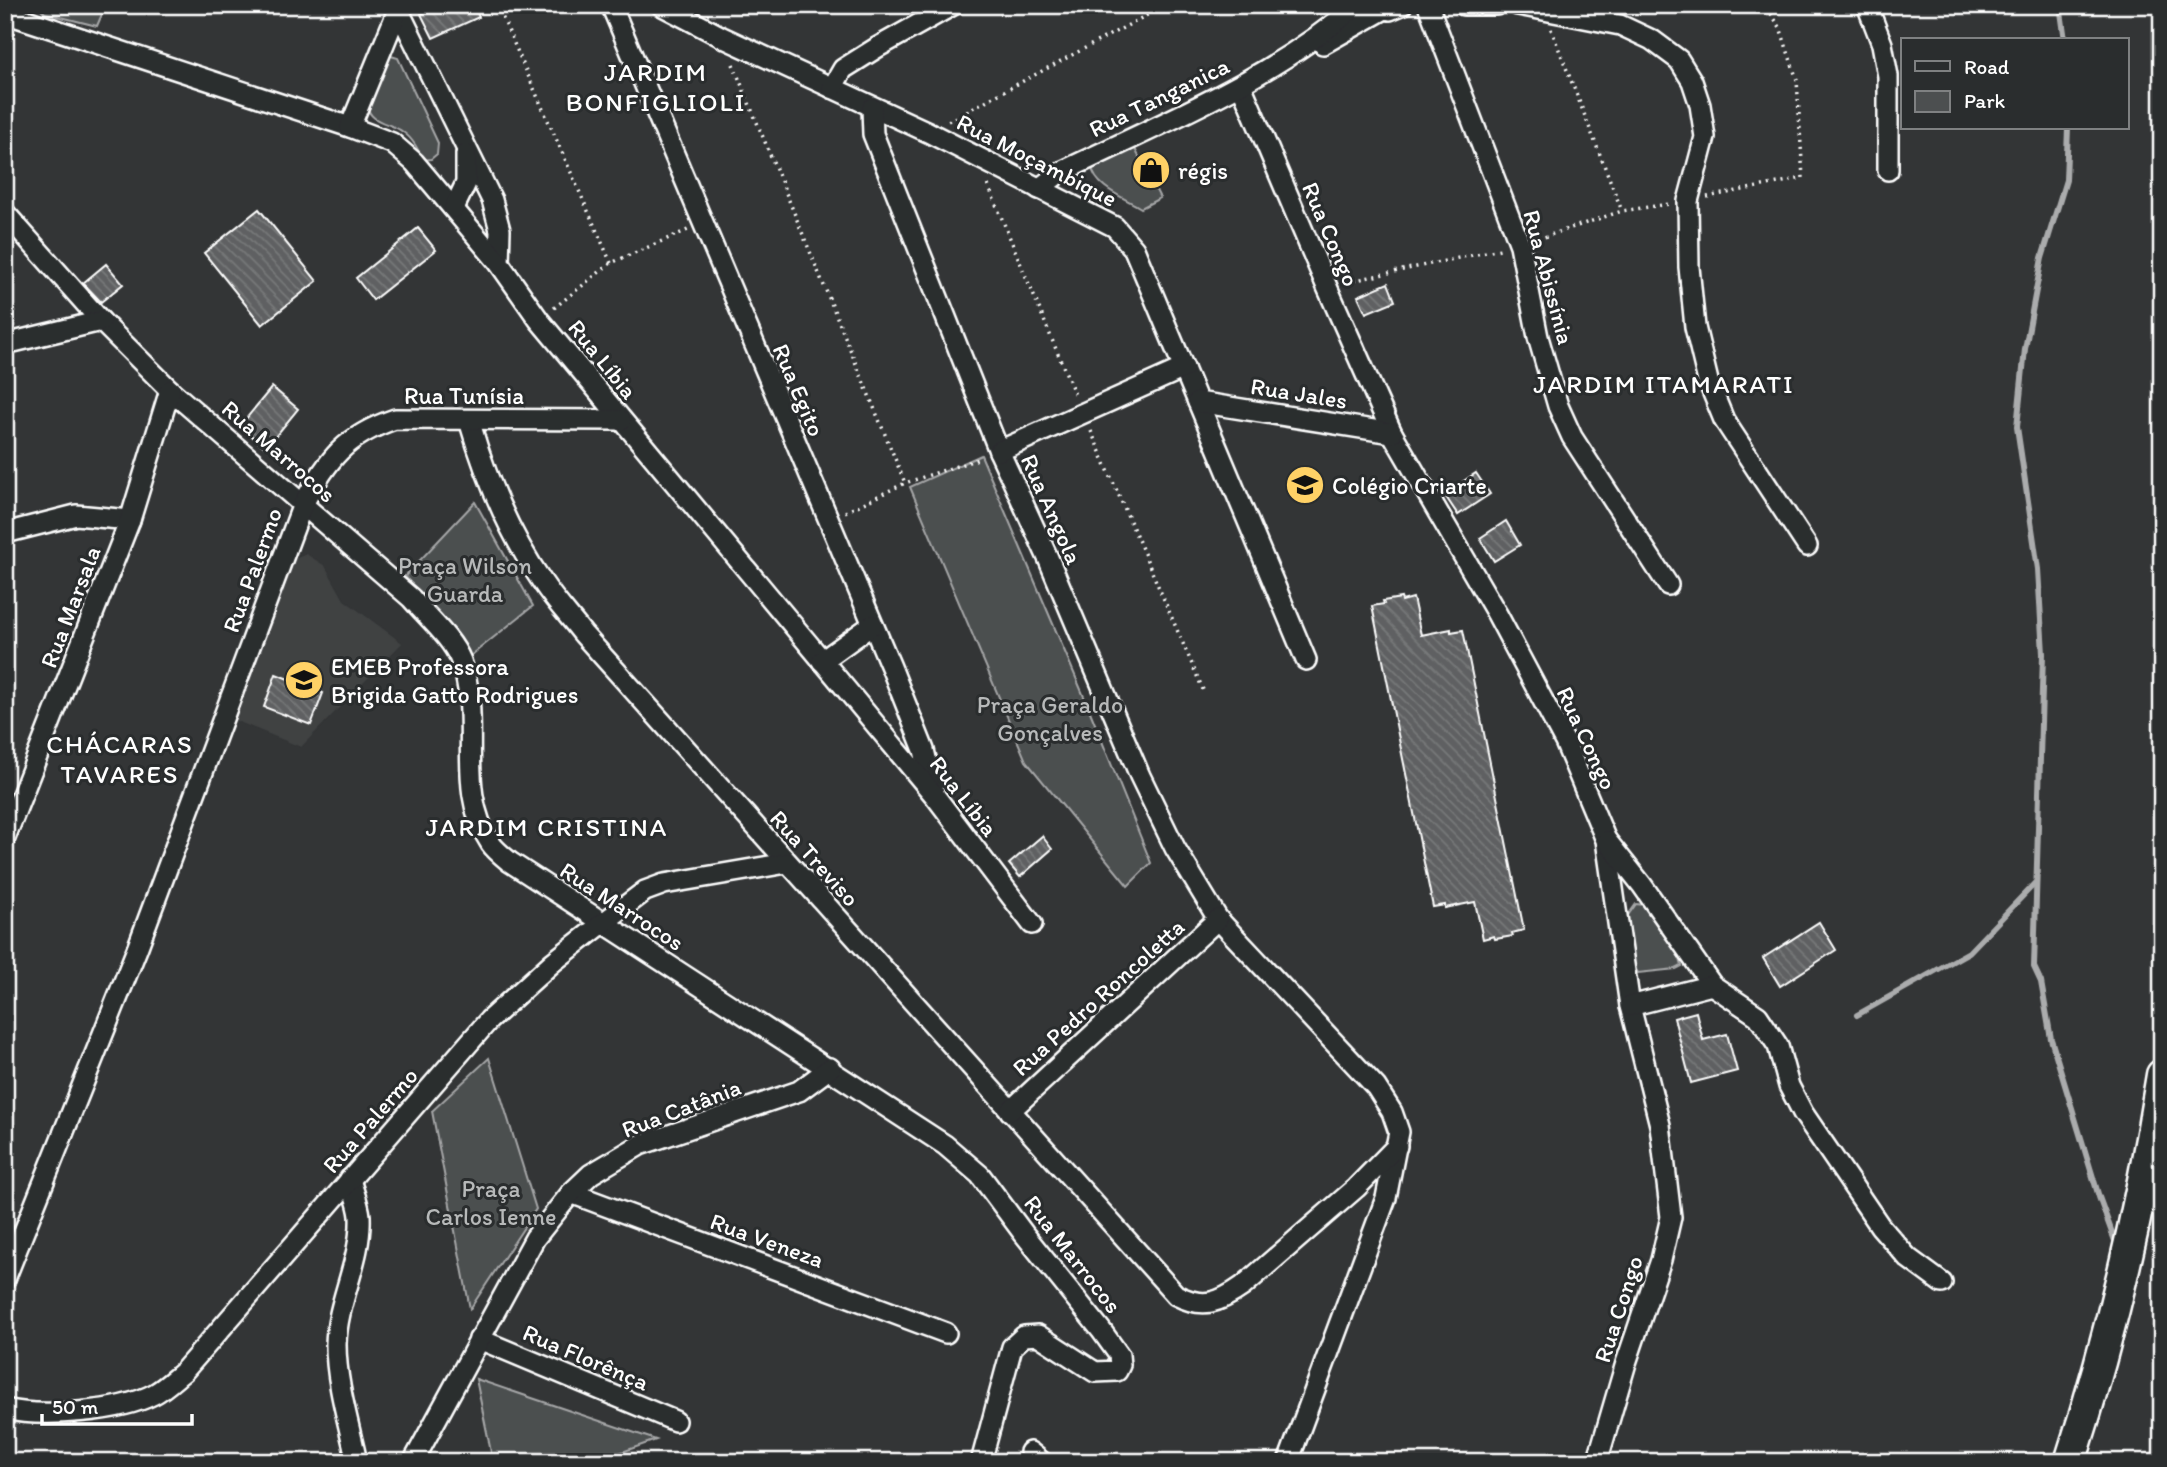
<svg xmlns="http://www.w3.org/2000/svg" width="2167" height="1467" font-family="Itim,sans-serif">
<defs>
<pattern id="building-back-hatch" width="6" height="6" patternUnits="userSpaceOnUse" patternTransform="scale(1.75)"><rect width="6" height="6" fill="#5f6162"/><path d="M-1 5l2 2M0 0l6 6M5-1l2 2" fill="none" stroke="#77797a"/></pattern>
</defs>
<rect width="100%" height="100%" fill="#333536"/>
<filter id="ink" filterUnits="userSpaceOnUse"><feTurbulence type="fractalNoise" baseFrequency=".0143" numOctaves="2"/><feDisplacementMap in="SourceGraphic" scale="14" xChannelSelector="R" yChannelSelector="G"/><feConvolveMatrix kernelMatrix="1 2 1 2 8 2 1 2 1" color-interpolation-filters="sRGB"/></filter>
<g filter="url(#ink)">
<!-- built -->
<polygon fill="#404243" points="306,554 325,566 344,600 402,643 301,747 227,717 289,562"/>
<!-- park -->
<g fill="#4c4f50" stroke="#a6a7a8" stroke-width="2">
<polygon points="37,5 106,5 97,26 45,13"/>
<path d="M391 56 398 58 438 143 437 154 431 159 423 160C418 149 413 139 403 132 390 122 371 124 367 106L388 57Z"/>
<path d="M1130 139 1160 198 1141 208C1125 198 1094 187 1092 167Z"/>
<polygon points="981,455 1085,699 1151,863 1128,886 1026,761 910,487"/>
<polygon points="475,502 533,606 469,657 405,576"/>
<polygon points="1636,904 1644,905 1677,949 1682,966 1676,969 1638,973 1631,961 1626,918"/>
<polygon points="489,1058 536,1209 470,1309 432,1111"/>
<polygon points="476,1379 656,1440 594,1462 493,1462"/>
</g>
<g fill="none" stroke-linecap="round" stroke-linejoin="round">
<!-- stream -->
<g stroke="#abacad" stroke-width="6">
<polyline points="2060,5 2065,40"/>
<polyline points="2068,128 2066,180 2042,258 2025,349 2017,427 2038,569 2043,654 2034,967 2041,982 2051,1039 2099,1197 2115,1241"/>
<polyline points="1857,1015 1969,952 2036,882"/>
</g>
</g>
<!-- building -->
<g fill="url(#building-back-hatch)" stroke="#fff" stroke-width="2">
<polygon points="440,5 474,5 479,17 433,38 421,14"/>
<polygon points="259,209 317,281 262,325 204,253"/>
<polygon points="418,228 436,250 373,300 356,278"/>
<polygon points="106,264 123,284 101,302 83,283"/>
<polygon points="1388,283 1395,301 1366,313 1358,296"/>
<polygon points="272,387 298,409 266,448 240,426"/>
<polygon points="1476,473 1490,494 1458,515 1444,494"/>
<polygon points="1506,521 1520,545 1494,561 1480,538"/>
<polygon points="1401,598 1402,601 1413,598 1421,635 1451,629 1451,632 1463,630 1524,930 1512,933 1513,936 1495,939 1494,936 1483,939 1475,902 1445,908 1445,905 1433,907 1372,606 1384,604 1383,601"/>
<polygon points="276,674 323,693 311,725 264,707"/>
<polygon points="1042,836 1052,849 1020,877 1009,864"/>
<polygon points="1819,922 1836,950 1780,986 1763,958"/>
<polygon points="1696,1012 1703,1040 1727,1034 1737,1071 1691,1083 1674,1018"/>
</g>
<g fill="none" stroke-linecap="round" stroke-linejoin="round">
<!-- minor casing -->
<g stroke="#fff" stroke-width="24">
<g id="minor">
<polyline points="611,5 891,667 924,750 934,792"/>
<polyline points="661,5 722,37 928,132 1115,227 1134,249 1306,660"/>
<polyline points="1374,5 1390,10 1402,5"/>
<polyline points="1428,5 1520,245 1538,337 1558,406 1572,437 1668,585"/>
<polyline points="1464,5 1496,5"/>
<polyline points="1518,5 1620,25 1652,40 1679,60 1692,81 1700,105 1705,137 1688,201 1689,267 1695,327 1708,381 1724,420 1807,546"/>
<polyline points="1867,5 1882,44 1888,76 1888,170"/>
<polyline points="398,9 492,200 500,230 499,263"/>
<polyline points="5,13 350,127 392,143 414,162 499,263 539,320 935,796 1032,924"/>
<polyline points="1323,44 1383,10"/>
<polyline points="1241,85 1327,287 1392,433 1497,614 1565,742 1606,840 1630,1006 1660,1125 1671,1217 1661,1260 1626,1363 1597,1462"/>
<polyline points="832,88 843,69 878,47 953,5"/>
<polyline points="872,108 873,134 999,451 1048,558 1140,776 1175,848 1218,919 1376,1087 1392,1112 1399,1132 1386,1198 1288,1462"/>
<polyline points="350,127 400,5"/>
<path d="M1039 189 1059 173C1162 123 1270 80 1357 5"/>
<polyline points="454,208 466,183 466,154"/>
<path d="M5 213 101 321 170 390 411 598C427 617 452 638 461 661 483 721 454 789 491 844 496 851 504 857 510 862L945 1145 980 1175 1024 1234 1101 1330 1119 1355 1120 1365 1117 1371 1095 1372 1038 1335 1024 1336 1012 1347 981 1462"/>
<polyline points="5,344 101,321"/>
<polyline points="1198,402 1392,433"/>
<path d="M469 420C486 479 508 532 543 583 555 601 570 617 583 634L1176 1295C1203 1309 1219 1303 1243 1286L1356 1188 1397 1146"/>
<polyline points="999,451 1184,368"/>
<polyline points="5,533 76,515 130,520"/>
<polyline points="822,661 872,625"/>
<polyline points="5,838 130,520 170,390"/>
<polyline points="1607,841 1642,885 1712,985 1758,1016 1778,1046 1789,1086 1803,1113 1880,1226 1908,1258 1942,1283"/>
<polyline points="1630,1006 1712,985"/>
<polyline points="1010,1111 1218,919"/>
<path d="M350 1179C353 1191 359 1204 360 1216 362 1260 337 1300 336 1344 336 1383 349 1424 357 1462"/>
<polyline points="571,1193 946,1333"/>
<path d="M5 1279 137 949 303 504C328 459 345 436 395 419L621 420"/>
<polyline points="479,1339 675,1421"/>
<path d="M5 1409C42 1418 120 1412 154 1394 165 1388 174 1379 184 1371L489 1020 553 962 603 923 645 891 664 884 787 863"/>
<polyline points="1030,1452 1042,1462"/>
<polyline points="413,1462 535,1238 571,1193 591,1174 640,1145 799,1091 830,1068"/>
</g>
</g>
<!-- highway casing -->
<g stroke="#fff" stroke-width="35">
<path id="highway" d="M2070 1462C2111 1336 2141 1206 2162 1075"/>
</g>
<!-- path -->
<g stroke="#fff" stroke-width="3.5" stroke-dasharray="2 5" stroke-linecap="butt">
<polyline points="497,5 611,263"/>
<polyline points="1551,29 1622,211"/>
<polyline points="733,64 905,483"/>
<polyline points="948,121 1166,5"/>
<polyline points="988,185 1075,395"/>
<polyline points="1707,197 1803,178 1797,80 1780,27 1765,5"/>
<polyline points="1538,239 1622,211 1669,204"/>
<polyline points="1347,282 1500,249"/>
<polyline points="554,308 611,263 688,230"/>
<polyline points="1091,431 1204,692"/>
<polyline points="845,512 905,483 981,458"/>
</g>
<!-- minor -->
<use href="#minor" stroke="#2a2d2e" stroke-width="19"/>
<!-- highway -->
<use href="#highway" stroke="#2a2d2e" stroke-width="30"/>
</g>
</g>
<!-- icons -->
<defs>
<g id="shop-disc" transform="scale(2.0125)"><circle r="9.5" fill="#ffd166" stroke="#2a2d2e"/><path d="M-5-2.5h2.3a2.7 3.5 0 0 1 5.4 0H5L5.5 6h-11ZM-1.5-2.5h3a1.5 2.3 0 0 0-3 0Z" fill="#111"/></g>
<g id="school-disc" transform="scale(2.0125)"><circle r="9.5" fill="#ffd166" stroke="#2a2d2e"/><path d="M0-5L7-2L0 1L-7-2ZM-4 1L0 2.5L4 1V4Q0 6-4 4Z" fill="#111"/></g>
</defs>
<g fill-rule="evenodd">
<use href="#shop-disc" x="1151" y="170"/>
<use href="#school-disc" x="1305" y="485"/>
<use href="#school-disc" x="304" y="680"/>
</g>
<g text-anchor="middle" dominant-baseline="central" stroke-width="6" stroke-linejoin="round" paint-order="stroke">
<!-- street labels -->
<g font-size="24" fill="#fff" stroke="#2a2d2e">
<text transform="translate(1159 97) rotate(-26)">Rua Tanganica</text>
<text transform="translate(1037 160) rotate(27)">Rua Moçambique</text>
<text transform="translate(1331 234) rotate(67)">Rua Congo</text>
<text transform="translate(1549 277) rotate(75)">Rua Abissínia</text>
<text transform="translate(603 359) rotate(51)">Rua Líbia</text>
<text transform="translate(799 390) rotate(67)">Rua Egito</text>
<text transform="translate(1299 393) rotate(9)">Rua Jales</text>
<text x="464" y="395">Rua Tunísia</text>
<text transform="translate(279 451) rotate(41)">Rua Marrocos</text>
<text transform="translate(1052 509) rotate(66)">Rua Angola</text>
<text transform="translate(252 570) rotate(-70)">Rua Palermo</text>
<text transform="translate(70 607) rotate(-69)">Rua Marsala</text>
<text transform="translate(1587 738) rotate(65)">Rua Congo</text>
<text transform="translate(964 796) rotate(52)">Rua Líbia</text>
<text transform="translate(815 858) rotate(48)">Rua Treviso</text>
<text transform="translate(622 906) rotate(33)">Rua Marrocos</text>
<text transform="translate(1098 997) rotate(-42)">Rua Pedro Roncoletta</text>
<text transform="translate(681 1108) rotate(-21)">Rua Catânia</text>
<text transform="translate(370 1120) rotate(-49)">Rua Palermo</text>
<text transform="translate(767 1240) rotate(20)">Rua Veneza</text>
<text transform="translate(1073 1254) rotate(52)">Rua Marrocos</text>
<text transform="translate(1618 1309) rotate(-72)">Rua Congo</text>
<text transform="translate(586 1357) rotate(23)">Rua Florênça</text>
</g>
<!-- poi labels -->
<g font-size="24" fill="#fff" stroke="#2a2d2e" text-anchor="start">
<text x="1178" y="170">régis</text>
<text x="1332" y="485">Colégio Criarte</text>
<text x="331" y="666">EMEB Professora<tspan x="331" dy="28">Brigida Gatto Rodrigues</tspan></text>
</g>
<!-- park labels -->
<g font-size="24" fill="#b7b9b9" stroke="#2a2d2e">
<text x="465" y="565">Praça Wilson<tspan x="465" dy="28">Guarda</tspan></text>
<text x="1050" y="704">Praça Geraldo<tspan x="1050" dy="28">Gonçalves</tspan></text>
<text x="491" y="1188">Praça<tspan x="491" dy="28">Carlos Ienne</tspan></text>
</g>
<!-- neighbourhood labels -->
<g font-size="26" letter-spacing="2" fill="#fff" stroke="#2a2d2e">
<text x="656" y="72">JARDIM<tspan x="656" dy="30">BONFIGLIOLI</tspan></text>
<text x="1664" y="384">JARDIM ITAMARATI</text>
<text x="120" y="744">CHÁCARAS<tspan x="120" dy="30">TAVARES</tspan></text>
<text x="547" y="827">JARDIM CRISTINA</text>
</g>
</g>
<!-- margin -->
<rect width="2167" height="1467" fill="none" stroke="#2a2d2e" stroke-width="28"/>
<rect x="14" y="14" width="2139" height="1439" fill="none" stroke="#fff" stroke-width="2.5" filter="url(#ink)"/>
<!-- legend -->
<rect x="1901" y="38" width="228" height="91" fill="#2a2d2e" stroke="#7f8182" stroke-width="2"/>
<rect x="1915" y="61" width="35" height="10" fill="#2a2d2e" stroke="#7f8182" stroke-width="2"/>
<text x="1964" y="74" font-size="21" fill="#ffffff">Road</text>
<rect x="1915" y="91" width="35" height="21" fill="#4c4f50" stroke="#7f8182" stroke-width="2"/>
<text x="1964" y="108" font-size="21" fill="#ffffff">Park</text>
<!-- scale -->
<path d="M42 1414v10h150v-10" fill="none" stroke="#ffffff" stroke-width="3.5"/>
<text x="52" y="1414" font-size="21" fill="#ffffff" stroke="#2a2d2e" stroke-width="5" paint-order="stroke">50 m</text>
</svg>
